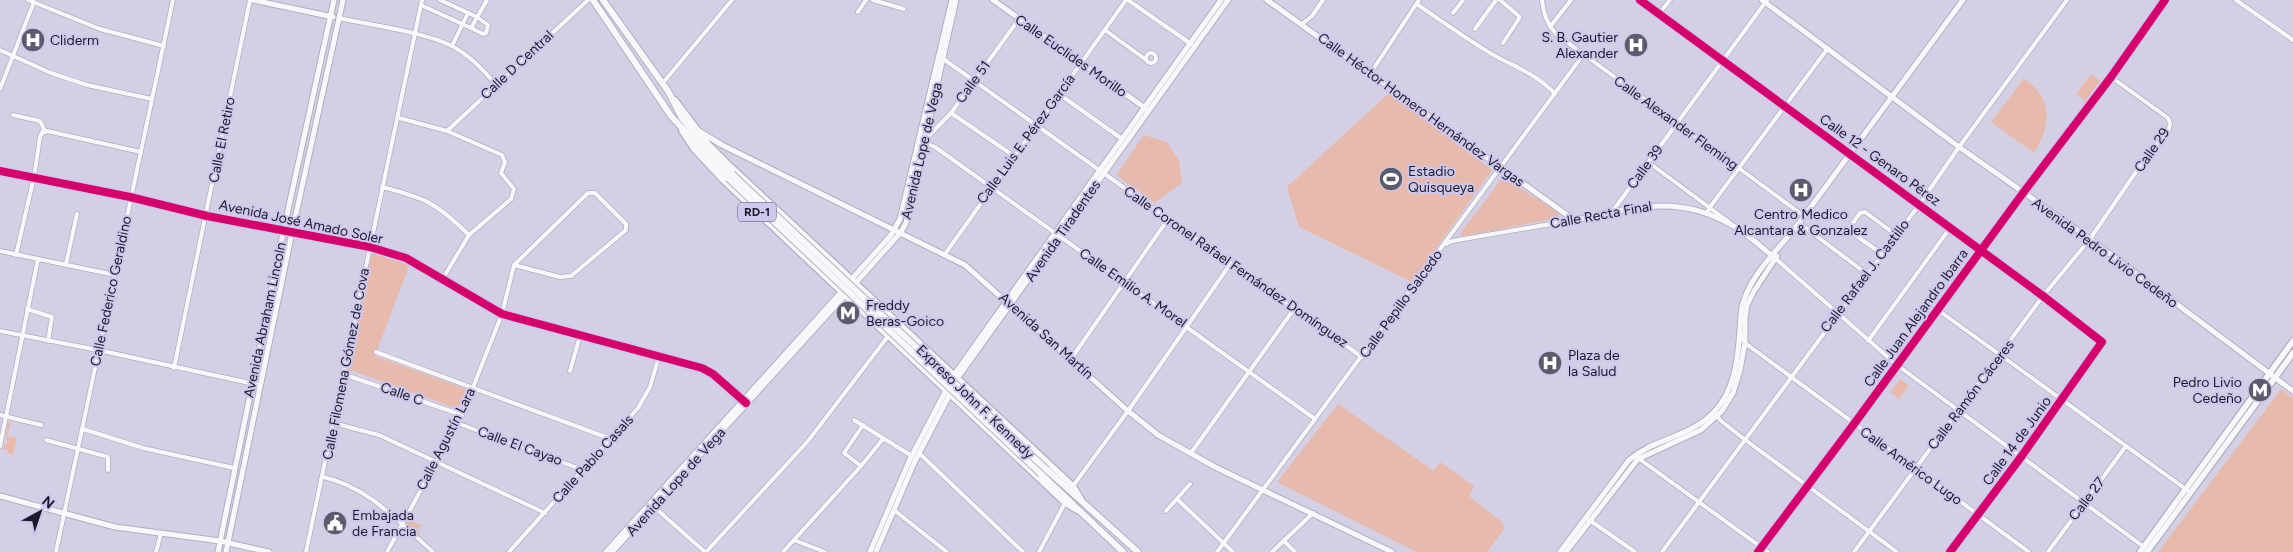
<svg xmlns="http://www.w3.org/2000/svg" width="2293" height="552" font-family="Figtree,sans-serif">
<rect width="100%" height="100%" fill="#d3d0e6"/>
<!-- green -->
<g fill="#e8baac">
<polygon points="2091,74 2100,81 2085,101 2076,94"/>
<path d="M2024 78C2053 100 2052 123 2034 153L1991 122Z"/>
<polygon points="1389,93 1492,170 1412,282 1299,227 1287,187"/>
<polygon points="1144,135 1167,142 1179,161 1182,183 1155,203 1116,175"/>
<polygon points="1503,177 1559,213 1559,218 1463,236 1460,234"/>
<polygon points="372,253 402,262 409,266 375,356 466,389 458,409 347,369"/>
<polygon points="1900,379 1909,386 1899,399 1890,392"/>
<polygon points="2281,389 2293,398 2293,552 2158,552"/>
<polygon points="1338,404 1434,471 1440,462 1474,486 1469,496 1503,523 1504,529 1487,552 1417,552 1277,482"/>
<polygon points="8,422 11,422 7,436 17,438 13,455 8,453 6,448 5,450 3,450 4,444 7,444 7,436 5,436"/>
<polygon points="406,518 422,526 417,530 420,533 418,535 404,522"/>
</g>
<g fill="none" stroke-linecap="round" stroke-linejoin="round">
<!-- street casing -->
<g stroke="#b0aebf" stroke-width="5.5">
<g id="street">
<polyline points="28,0 100,29 164,46"/>
<polyline points="440,0 477,17 488,25 486,33 483,34 471,28"/>
<polyline points="873,0 904,9"/>
<polyline points="1128,0 1191,44"/>
<polyline points="1500,0 1520,17 1503,43"/>
<path d="M1542 0C1543 13 1548 25 1556 34L1804 216"/>
<polyline points="1640,0 2043,296 2102,342 2021,457 1950,552"/>
<polyline points="2236,0 2293,40"/>
<path d="M1417 4C1443 22 1469 41 1497 57 1518 68 1539 76 1555 94"/>
<polyline points="421,5 471,28 487,0"/>
<polyline points="858,12 866,0"/>
<polyline points="1453,13 1463,0"/>
<polyline points="1659,14 1670,0"/>
<path d="M339 18C370 25 425 32 452 46 469 55 484 70 496 85"/>
<polyline points="1302,24 1312,16 1323,0"/>
<polyline points="1550,27 1571,0"/>
<polyline points="1475,29 1496,0"/>
<polyline points="1105,30 1145,59"/>
<polyline points="452,46 468,13"/>
<polyline points="0,50 51,73 87,85 152,99"/>
<circle cx="1151" cy="58" r="5"/>
<polyline points="942,58 1362,357"/>
<polyline points="1370,74 1419,0"/>
<polyline points="662,84 732,0"/>
<polyline points="0,89 34,2"/>
<polyline points="1059,94 1122,139"/>
<polyline points="951,113 1014,156"/>
<polyline points="13,115 40,121 44,129 40,137 34,177 16,255"/>
<polyline points="399,118 447,131 502,155 505,162 501,173 514,189 511,199 469,235 442,280"/>
<polyline points="447,131 588,0"/>
<polyline points="43,133 47,131 141,152"/>
<polyline points="919,140 935,147 1315,419"/>
<polyline points="924,141 951,113 1019,19"/>
<polyline points="1648,162 1729,222"/>
<polyline points="0,171 130,197 207,216 370,247 406,258 502,314 702,368 713,374 745,402"/>
<path d="M382 187C426 198 436 203 469 235"/>
<polyline points="1612,212 1767,0"/>
<polyline points="1707,213 1710,207 1828,48"/>
<polyline points="1799,223 1867,274"/>
<polyline points="1446,244 1452,241 1574,220"/>
<polyline points="0,251 115,275"/>
<polyline points="945,254 1126,0"/>
<polyline points="1882,254 1851,232 1850,227 1860,213 1865,212 1896,235"/>
<polyline points="1776,259 1897,365 2144,547"/>
<polyline points="66,264 77,214"/>
<polyline points="27,309 52,317 48,341"/>
<polyline points="1938,310 2187,490"/>
<polyline points="0,331 98,350 259,385"/>
<polyline points="1740,332 1745,343 2029,552"/>
<polyline points="1868,341 1950,228"/>
<polyline points="376,352 611,439"/>
<polyline points="1071,359 1168,219"/>
<polyline points="174,368 250,0"/>
<polyline points="570,371 580,336"/>
<polyline points="343,374 462,415"/>
<polyline points="1716,414 1720,420 1744,439 1897,552"/>
<polyline points="0,415 41,425"/>
<polyline points="854,420 912,456"/>
<polyline points="333,423 379,435 545,513"/>
<polyline points="457,423 583,470"/>
<polyline points="83,429 143,448 234,468"/>
<polyline points="46,440 108,457 108,470"/>
<polyline points="0,446 38,259"/>
<polyline points="919,453 1023,552"/>
<polyline points="1191,453 1294,309"/>
<polyline points="1638,458 1768,552"/>
<polyline points="861,466 844,453 863,425"/>
<path d="M323 477C367 486 400 523 433 552"/>
<polyline points="1073,486 1128,411 1231,263"/>
<polyline points="1177,499 1233,552"/>
<polyline points="652,505 705,552"/>
<polyline points="894,510 947,552"/>
<polyline points="1166,511 1190,484"/>
<polyline points="1588,519 1635,552"/>
<polyline points="794,540 825,552"/>
<polyline points="1284,541 1295,552"/>
<polyline points="56,552 173,0"/>
<polyline points="156,552 161,533"/>
<polyline points="306,552 422,0"/>
<polyline points="387,552 462,415 502,314 514,265 588,193 595,193 626,224 626,230 571,276 560,277 514,265"/>
<polyline points="509,552 638,408 650,387 659,356"/>
<polyline points="706,552 808,441 889,335"/>
<polyline points="783,552 861,466 883,439"/>
<polyline points="1039,552 1065,503"/>
<polyline points="1217,552 1583,55"/>
<polyline points="1272,552 1313,513"/>
<polyline points="1662,552 1919,205 1959,147 2067,0"/>
<polyline points="1758,552 1854,424 2023,193 2111,77 2165,0"/>
<polyline points="1854,552 2043,296 2090,239 2138,169 2169,129 2170,123 2168,118 2111,77"/>
<polyline points="2048,552 2126,446"/>
</g>
</g>
<!-- secondary casing -->
<g stroke="#b0aebf" stroke-width="7">
<g id="secondary">
<polyline points="253,0 333,17"/>
<polyline points="993,0 1148,110"/>
<path d="M1267 0 1574 220C1631 209 1675 193 1730 224 1747 233 1761 247 1776 259"/>
<polyline points="1762,0 1959,147 2090,239 2293,391"/>
<polyline points="699,131 722,145 965,265 1128,411 1158,435 1215,467 1392,552"/>
<polyline points="849,282 891,235 900,219 952,0"/>
<polyline points="854,285 901,232 906,223 956,0"/>
<polyline points="956,380 1228,0"/>
<polyline points="0,496 115,527 220,541 269,552"/>
<polyline points="218,552 283,233 334,0"/>
<polyline points="226,552 291,237 343,0"/>
<polyline points="606,552 844,289"/>
<polyline points="612,552 847,293"/>
<polyline points="870,552 910,459 954,375 1221,0"/>
<polyline points="876,552 915,461 951,392"/>
<path d="M1560 552 1629 460C1655 438 1689 438 1714 412 1735 390 1738 358 1740 330 1741 320 1740 309 1744 300 1754 270 1781 247 1799 223L1963 0"/>
<polyline points="1566,552 1638,459 1701,430 1722,411 1733,393 1740,370 1745,343 1745,319 1747,305 1754,291 1777,256"/>
</g>
</g>
<!-- primary casing -->
<g stroke="#b0aebf" stroke-width="8">
<g id="primary">
<polyline points="675,100 708,144 728,164 1073,486 1081,499"/>
<polyline points="682,131 694,149 723,180 1065,503 1077,510"/>
<polyline points="2140,552 2293,341"/>
<polyline points="2147,552 2293,353"/>
</g>
</g>
<!-- highway casing -->
<g stroke="#b0aebf" stroke-width="8">
<g id="highway">
<polyline points="593,0 671,116 728,178"/>
<polyline points="603,0 668,91 682,118 706,148 732,174"/>
<polyline points="1047,470 1138,552"/>
<polyline points="1041,474 1123,552"/>
</g>
</g>
<!-- street -->
<use href="#street" stroke="#f8f8fb" stroke-width="4"/>
<!-- secondary -->
<use href="#secondary" stroke="#f8f8fb" stroke-width="5"/>
<!-- primary -->
<use href="#primary" stroke="#f8f8fb" stroke-width="5.5"/>
<!-- highway -->
<use href="#highway" stroke="#f8f8fb" stroke-width="6"/>
<!-- highway-bridge casing -->
<g stroke="#b0aebf" stroke-width="8" stroke-linecap="butt">
<g id="highway-bridge">
<polyline points="732,174 1047,470"/>
<polyline points="728,178 1041,474"/>
</g>
</g>
<!-- highway-bridge -->
<use href="#highway-bridge" stroke="#f8f8fb" stroke-width="6"/>
<!-- cycleway casing -->
<g stroke="#ccc8ee" stroke-width="11">
<g id="cycleway">
<polyline points="1640,0 2043,296 2102,342 2021,457 1950,552"/>
<polyline points="0,171 130,197 207,216 370,247 406,258 502,314 702,368 713,374 746,403"/>
<polyline points="1758,552 1854,424 2023,193 2111,77 2165,0"/>
</g>
</g>
<!-- cycleway -->
<use href="#cycleway" stroke="#d6006c" stroke-width="8"/>
</g>
<!-- icons -->
<defs>
<g id="hospital-disc" transform="scale(1.25)"><circle r="9.5" fill="#5c5a6b" stroke="#ccc8ee"/><path d="M-5-5h3v3.5h4V-5h3V5h-3V1.5h-4V5h-3Z" fill="#fff"/></g>
<g id="stadium-disc" transform="scale(1.25)"><circle r="9.5" fill="#5c5a6b" stroke="#ccc8ee"/><path d="M0-5a6.5 5 0 1 0 0 10a6.5 5 0 1 0 0-10ZM-3.5-1.8h7v3.6h-7Z" fill="#fff"/></g>
<g id="metro-disc" transform="scale(1.25)"><circle r="9.5" fill="#5c5a6b" stroke="#ccc8ee"/><path d="M-5.5 5V-5H-3L0 0L3-5H5.5V5H3V-.5L0 4L-3-.5V5Z" fill="#fff"/></g>
<g id="civic-disc" transform="scale(1.25)"><circle r="9.5" fill="#5c5a6b" stroke="#ccc8ee"/><path d="M-.6-6.5H3V-4.5H.6V-3L4-1V1h2V6H-6V1h2V-1L-.6-3ZM-1.2 2.5V6h2.4V2.5Z" fill="#fff"/></g>
</defs>
<g fill-rule="evenodd">
<use href="#hospital-disc" x="33" y="40"/>
<use href="#hospital-disc" x="1636" y="45"/>
<use href="#stadium-disc" x="1391" y="179"/>
<use href="#hospital-disc" x="1801" y="190"/>
<use href="#metro-disc" x="848" y="313"/>
<use href="#hospital-disc" x="1550" y="363"/>
<use href="#metro-disc" x="2260" y="390"/>
<use href="#civic-disc" x="335" y="523"/>
</g>
<g text-anchor="middle" dominant-baseline="central" stroke-width="4" stroke-linejoin="round" paint-order="stroke">
<!-- shield labels -->
<rect fill="#ccc8ee" stroke="#514f64" stroke-width="1" x="738" y="202.5" width="38" height="19" rx="4"/>
<g font-size="12" font-weight="bold" fill="#1c1b29">
<text x="757" y="212">RD-1</text>
</g>
<!-- poi labels -->
<g font-size="14" fill="#1c1b29" stroke="#ccc8ee" text-anchor="start">
<text x="1618" y="37" text-anchor="end">S. B. Gautier<tspan x="1618" dy="16">Alexander</tspan></text>
<text x="50" y="40">Cliderm</text>
<text x="1408" y="171">Estadio<tspan x="1408" dy="16">Quisqueya</tspan></text>
<text x="1801" y="214" text-anchor="middle">Centro Medico<tspan x="1801" dy="16">Alcantara &amp; Gonzalez</tspan></text>
<text x="866" y="305">Freddy<tspan x="866" dy="16">Beras-Goico</tspan></text>
<text x="1568" y="355">Plaza de<tspan x="1568" dy="16">la Salud</tspan></text>
<text x="2242" y="382" text-anchor="end">Pedro Livio<tspan x="2242" dy="16">Cedeño</tspan></text>
<text x="352" y="515">Embajada<tspan x="352" dy="16">de Francia</tspan></text>
</g>
<!-- street labels -->
<g font-size="14" fill="#1c1b29" stroke="#ccc8ee">
<text transform="translate(1071 56) rotate(35)">Calle Euclides Morillo</text>
<text transform="translate(517 65) rotate(-43)">Calle D Central</text>
<text transform="translate(973 82) rotate(-54)">Calle 51</text>
<text transform="translate(1421 110) rotate(36)">Calle Héctor Homero Hernández Vargas</text>
<text transform="translate(1676 123) rotate(36)">Calle Alexander Fleming</text>
<text transform="translate(1026 139) rotate(-54)">Calle Luis E. Pérez García</text>
<text transform="translate(222 140) rotate(-79)">Calle El Retiro</text>
<text transform="translate(2152 150) rotate(-55)">Calle 29</text>
<text transform="translate(922 151) rotate(-77)">Avenida Lope de Vega</text>
<text transform="translate(1880 160) rotate(36)">Calle 12 - Genaro Pérez</text>
<text transform="translate(1645 167) rotate(-54)">Calle 39</text>
<text transform="translate(1601 215) rotate(-10)">Calle Recta Final</text>
<text transform="translate(301 222) rotate(12)">Avenida José Amado Soler</text>
<text transform="translate(1063 231) rotate(-55)">Avenida Tiradentes</text>
<text transform="translate(2105 253) rotate(36)">Avenida Pedro Livio Cedeño</text>
<text transform="translate(1236 267) rotate(35)">Calle Coronel Rafael Fernández Domínguez</text>
<text transform="translate(1865 276) rotate(-53)">Calle Rafael J. Castillo</text>
<text transform="translate(1133 288) rotate(35)">Calle Emilio A. Morel</text>
<text transform="translate(111 291) rotate(-78)">Calle Federico Geraldino</text>
<text transform="translate(1401 304) rotate(-54)">Calle Pepillo Salcedo</text>
<text transform="translate(1916 318) rotate(-54)">Calle Juan Alejandro lbarra</text>
<text transform="translate(265 320) rotate(-78)">Avenida Abraham Lincoln</text>
<text transform="translate(1046 336) rotate(42)">Avenida San Martín</text>
<text transform="translate(346 364) rotate(-79)">Calle Filomena Gómez de Cova</text>
<text transform="translate(402 394) rotate(19)">Calle C</text>
<text transform="translate(1971 395) rotate(-53)">Calle Ramón Cáceres</text>
<text transform="translate(975 402) rotate(44)">Expreso John F. Kennedy</text>
<text transform="translate(446 439) rotate(-63)">Calle Agustín Lara</text>
<text transform="translate(2017 441) rotate(-54)">Calle 14 de Junio</text>
<text transform="translate(520 446) rotate(20)">Calle El Cayao</text>
<text transform="translate(593 459) rotate(-48)">Calle Pablo Casals</text>
<text transform="translate(1911 466) rotate(36)">Calle Américo Lugo</text>
<text transform="translate(676 482) rotate(-48)">Avenida Lope de Vega</text>
<text transform="translate(2087 499) rotate(-53)">Calle 27</text>
</g>
</g>
<!-- north arrow -->
<g transform="translate(40 512) rotate(40)" stroke="#ccc8ee" stroke-width="4" paint-order="stroke">
<path d="M0-4L9 19L0 12L-9 19Z" fill="#1c1b29"/>
<text y="-8" font-size="14" font-weight="bold" text-anchor="middle" fill="#1c1b29">N</text>
</g>
</svg>
